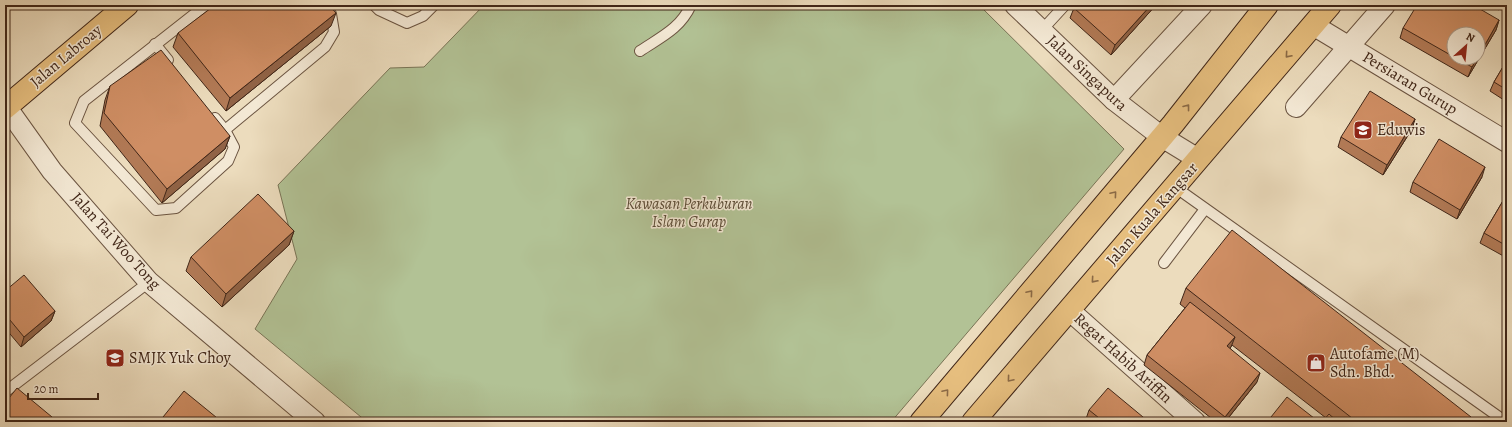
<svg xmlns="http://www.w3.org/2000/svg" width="1512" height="427" font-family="Alegreya,serif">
<rect width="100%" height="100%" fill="#ecdcbd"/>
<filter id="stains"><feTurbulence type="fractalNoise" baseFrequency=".005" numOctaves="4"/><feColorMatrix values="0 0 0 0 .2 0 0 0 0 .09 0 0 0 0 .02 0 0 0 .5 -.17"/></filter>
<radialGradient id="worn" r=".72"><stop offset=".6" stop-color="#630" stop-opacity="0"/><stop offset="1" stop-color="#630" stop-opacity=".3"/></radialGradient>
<!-- green -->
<polygon fill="#b2c295" stroke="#797456" points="484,5 979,5 1124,149 891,422 367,422 255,329 297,259 278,185 390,68 424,67"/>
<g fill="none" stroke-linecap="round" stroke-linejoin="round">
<!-- lane casing -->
<g stroke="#6b5441" stroke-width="12">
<g id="lane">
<polyline points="206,5 84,101 75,123 156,210 176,208 228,161 234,147 225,130 215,118"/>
<polyline points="374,5 379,10 407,23 423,16 434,5"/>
<polyline points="1042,30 1065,5"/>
<polyline points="155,44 168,60"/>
<path d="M640 51C661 37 680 29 691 5"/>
<polyline points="225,130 325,47 334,32 331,14 321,5"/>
<polyline points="1175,187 1506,422"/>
<polyline points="1164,263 1205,209"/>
<polyline points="5,392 149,282"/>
</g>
</g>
<!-- street casing -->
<g stroke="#6b5441" stroke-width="22">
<g id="street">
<polyline points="1015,5 1114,100 1162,137 1198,159"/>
<polyline points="1313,25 1507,142"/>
<polyline points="1114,100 1202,5"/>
<polyline points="5,105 52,171 149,282 315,422"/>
<polyline points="1296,107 1385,5"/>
<polyline points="1069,310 1195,422"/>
</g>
</g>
<!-- primary casing -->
<g stroke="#402618" stroke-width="24">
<polyline id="primary" points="5,108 127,5"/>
</g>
<!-- highway casing -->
<g stroke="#402618" stroke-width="24">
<g id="highway">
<polyline points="921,422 1173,124 1267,5"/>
<polyline points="973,422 1330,5"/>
</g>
</g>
<!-- lane -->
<use href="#lane" stroke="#f3e8d4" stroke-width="10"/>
<!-- street -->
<use href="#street" stroke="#f3e8d4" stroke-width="20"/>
<!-- primary -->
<use href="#primary" stroke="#e6be7e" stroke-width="22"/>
<!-- highway -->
<use href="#highway" stroke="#e6be7e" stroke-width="22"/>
</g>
<!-- wall -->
<g fill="#b27a56" stroke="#402618" fill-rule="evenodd">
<polygon points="391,5 402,5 397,10"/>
<polygon points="1156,5 1111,55 1070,18 1074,8"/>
<polygon points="1491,5 1502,5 1499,10"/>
<path d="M1499 20 1496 30 1468 77 1400 38 1403 28ZM1454 34 1478 58H1454Z"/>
<polygon points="331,26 226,111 173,47 178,33"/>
<polygon points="1507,60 1507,102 1490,91 1494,82"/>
<polygon points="110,86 230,136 225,149 162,203 100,126 105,100"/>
<polygon points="1415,119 1412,129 1383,175 1338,147 1341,137"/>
<polygon points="1482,177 1457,219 1410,192 1413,182"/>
<polygon points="1507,194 1507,258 1480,243 1484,233"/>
<polygon points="294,231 289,245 222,307 186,271 191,257"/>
<polygon points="1186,288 1469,422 1322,422 1326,418 1232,345 1230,348 1257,382 1225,422 1216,422 1144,365 1147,355 1185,308 1180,304"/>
<polygon points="5,291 55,311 51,321 21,347 5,328"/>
<polygon points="1089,410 1149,422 1089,422 1086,419"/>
</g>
<!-- shaded-wall -->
<g fill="#916346" stroke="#402618">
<polygon points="399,5 402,5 397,10"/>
<polygon points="1151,5 1156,5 1111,55 1115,45"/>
<polygon points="336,13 331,26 226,111 230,98"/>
<polygon points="1499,20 1496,30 1468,77 1472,67 1477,58 1478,58 1478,57"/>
<polygon points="1415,119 1412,129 1383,175 1387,165"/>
<polygon points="230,136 225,149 162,203 167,189"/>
<polygon points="1485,167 1482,177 1457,219 1460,210"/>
<polygon points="294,231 289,245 222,307 226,294"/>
<polygon points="55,311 51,321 21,347 24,337"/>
<polygon points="1235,337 1231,347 1224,356 1227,346"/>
<polygon points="1260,373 1257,382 1225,422 1223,422 1225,417"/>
</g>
<!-- building -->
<g fill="#cf8e64" stroke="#402618">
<polygon points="215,5 329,5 336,13 230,98 178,33"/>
<polygon points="1076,5 1151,5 1115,45 1074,8"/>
<polygon points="1417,5 1473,5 1499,20 1478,57 1478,34 1454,34 1454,57 1403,28"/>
<polygon points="161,50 230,136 167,189 104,113 110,86"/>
<polygon points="1455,58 1477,58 1472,67"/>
<polygon points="1507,60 1507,90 1494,82"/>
<polygon points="1370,91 1415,119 1387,165 1341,137"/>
<polygon points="1439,139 1485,167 1460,210 1413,182"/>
<polygon points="258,194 294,231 226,294 191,257"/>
<polygon points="1507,194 1507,246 1484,233"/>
<polygon points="1232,230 1471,417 1467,422 1357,422 1186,288"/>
<polygon points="24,275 55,311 24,337 5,314 5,291"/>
<polygon points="1190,302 1235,337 1227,346 1260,373 1225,417 1147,355"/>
<polygon points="17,388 58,422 5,422 5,403"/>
<polygon points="1108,388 1149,422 1104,422 1089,410"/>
<polygon points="184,391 222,422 159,422"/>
<polygon points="1287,397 1319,422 1267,422"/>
<polygon points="1329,414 1338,422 1322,422"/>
</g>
<!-- one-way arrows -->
<defs><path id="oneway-chevron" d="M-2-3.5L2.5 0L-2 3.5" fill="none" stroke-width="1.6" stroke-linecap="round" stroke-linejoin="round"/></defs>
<g stroke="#8b6a46">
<use href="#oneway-chevron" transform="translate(1288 55) rotate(131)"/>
<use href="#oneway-chevron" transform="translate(1187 107) rotate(-52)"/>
<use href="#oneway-chevron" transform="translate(1114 194) rotate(-50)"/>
<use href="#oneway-chevron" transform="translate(1094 280) rotate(131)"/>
<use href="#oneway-chevron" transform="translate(1030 293) rotate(-50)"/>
<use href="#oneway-chevron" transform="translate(1010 379) rotate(130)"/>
<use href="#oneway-chevron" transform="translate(946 392) rotate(-50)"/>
</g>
<!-- icons -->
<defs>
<g id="school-square" transform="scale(1)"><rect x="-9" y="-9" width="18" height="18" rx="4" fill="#8f2418" stroke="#f3e8d4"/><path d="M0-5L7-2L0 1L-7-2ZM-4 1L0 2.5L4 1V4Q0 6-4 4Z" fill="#fff"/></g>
<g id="shop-square" transform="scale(1)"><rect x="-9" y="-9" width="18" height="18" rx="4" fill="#8f2418" stroke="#f3e8d4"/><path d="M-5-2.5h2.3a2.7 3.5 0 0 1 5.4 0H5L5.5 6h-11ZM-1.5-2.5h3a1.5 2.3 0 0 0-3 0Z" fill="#fff"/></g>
</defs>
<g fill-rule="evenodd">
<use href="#school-square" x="1363" y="130"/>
<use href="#school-square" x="115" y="358"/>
<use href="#shop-square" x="1316" y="363"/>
</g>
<g text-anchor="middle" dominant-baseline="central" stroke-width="3" stroke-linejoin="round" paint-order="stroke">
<!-- street labels -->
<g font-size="16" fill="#402618" stroke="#f3e8d4">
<text transform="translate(66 56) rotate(-40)">Jalan Labroay</text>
<text transform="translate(1087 73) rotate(43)">Jalan Singapura</text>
<text transform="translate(1410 83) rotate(31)">Persiaran Gurup</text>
<text transform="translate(1152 214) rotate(-49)">Jalan Kuala Kangsar</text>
<text transform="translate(116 241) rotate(48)">Jalan Tai Woo Tong</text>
<text transform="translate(1123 358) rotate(42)">Regat Habib Ariffin</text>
</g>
<!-- poi labels -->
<g font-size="16" fill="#402618" stroke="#f3e8d4" text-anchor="start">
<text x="1377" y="130">Eduwis</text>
<text x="1330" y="354">Autofame (M)<tspan x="1330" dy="18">Sdn. Bhd.</tspan></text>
<text x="129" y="358">SMJK Yuk Choy</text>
</g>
<!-- park labels -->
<g font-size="16" font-style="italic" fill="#5c4d37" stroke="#f3e8d4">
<text x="689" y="204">Kawasan Perkuburan<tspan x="689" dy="18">Islam Gurap</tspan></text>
</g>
</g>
<!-- margin -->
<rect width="1512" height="427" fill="none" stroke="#ecdcbd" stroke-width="20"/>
<rect x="6" y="6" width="1500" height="415" fill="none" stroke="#402618" stroke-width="2"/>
<rect x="10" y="10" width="1492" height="407" fill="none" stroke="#402618"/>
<!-- north arrow -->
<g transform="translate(1466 46) rotate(27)"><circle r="19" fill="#f3e8d4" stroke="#ab9a89"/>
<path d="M0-3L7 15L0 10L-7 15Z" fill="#8f2418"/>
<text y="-6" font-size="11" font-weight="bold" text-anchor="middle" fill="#402618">N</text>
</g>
<!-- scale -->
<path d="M28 393v6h70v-6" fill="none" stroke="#402618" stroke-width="2"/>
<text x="34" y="393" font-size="12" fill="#402618" stroke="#f3e8d4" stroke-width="3" paint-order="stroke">20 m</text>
<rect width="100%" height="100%" filter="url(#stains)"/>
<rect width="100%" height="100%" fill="url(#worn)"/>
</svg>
